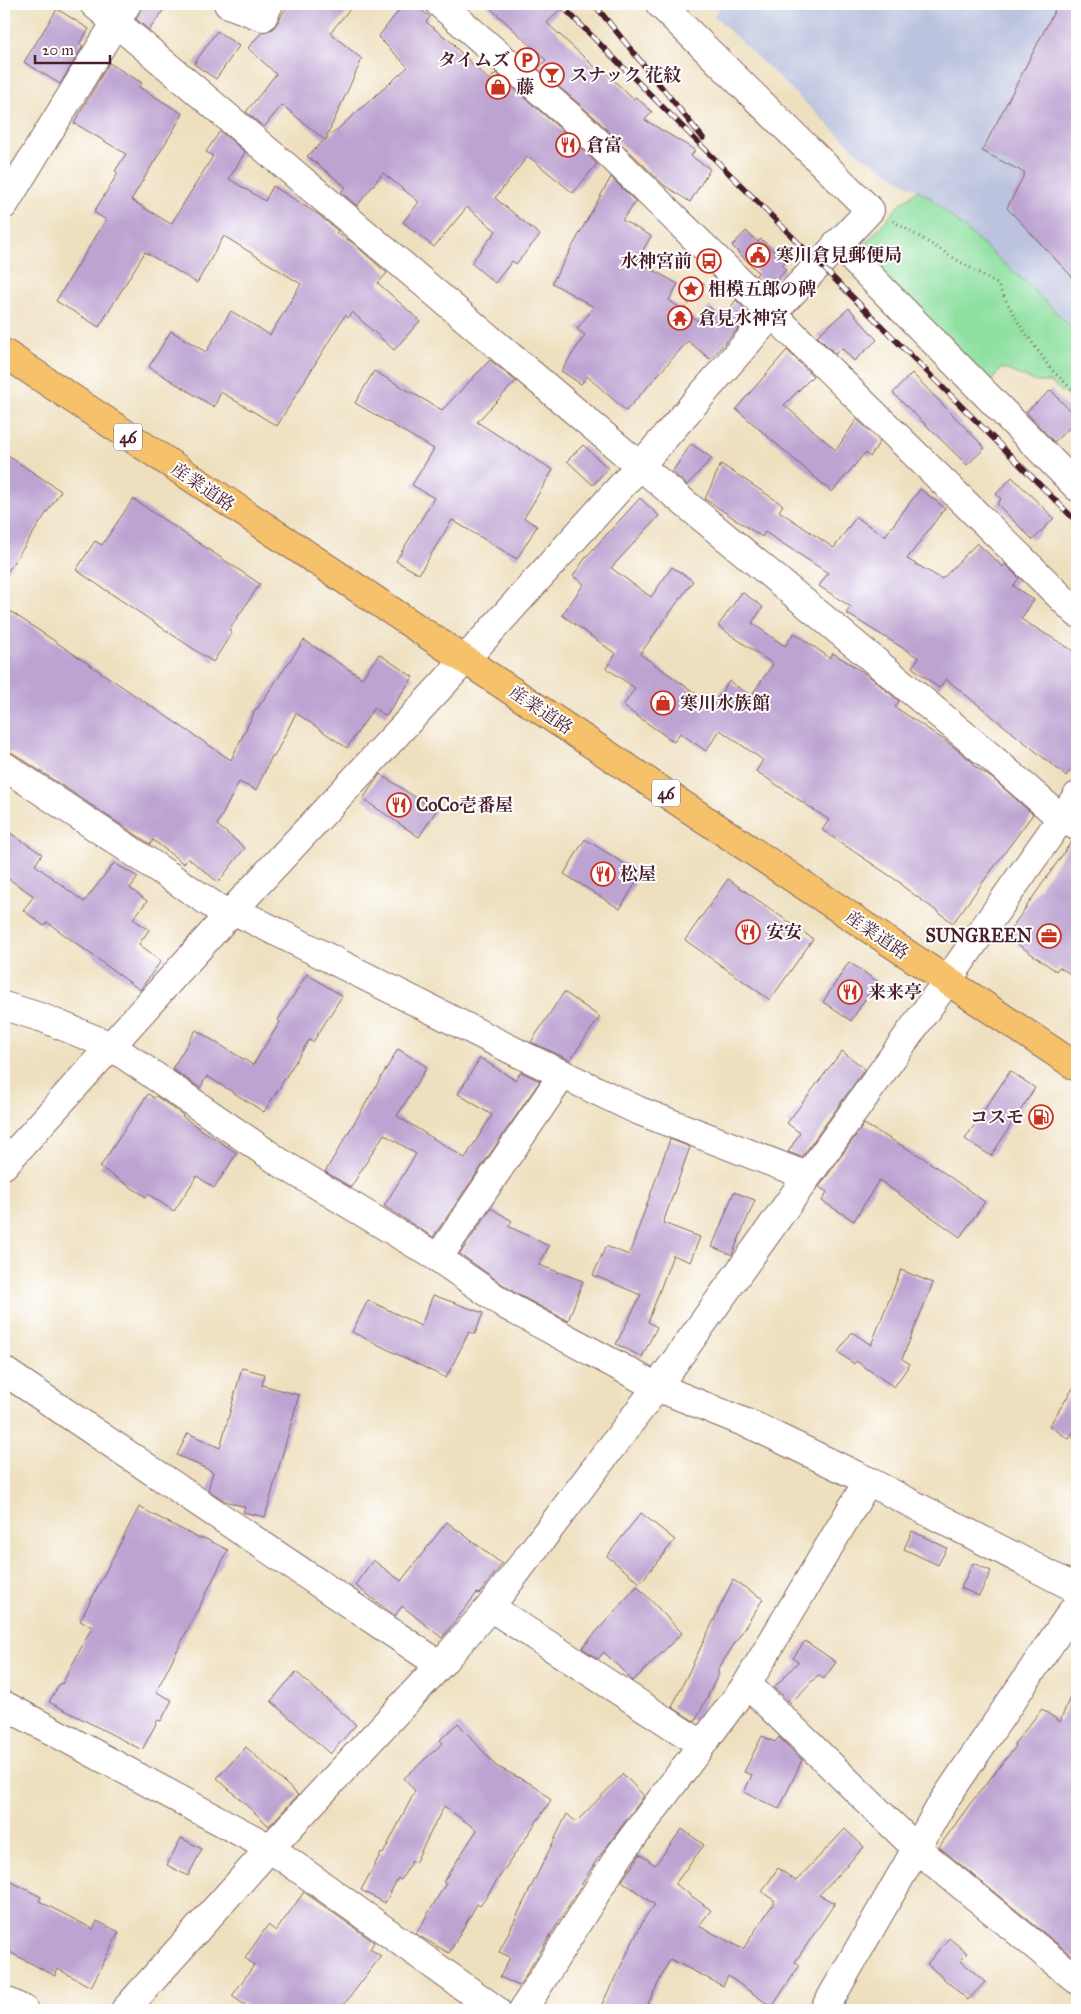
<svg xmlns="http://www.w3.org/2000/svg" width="1081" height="2014" font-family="'IM FELL Great Primer','Noto Serif JP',serif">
<rect width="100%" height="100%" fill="#fff"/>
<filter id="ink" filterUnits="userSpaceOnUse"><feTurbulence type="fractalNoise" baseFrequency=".02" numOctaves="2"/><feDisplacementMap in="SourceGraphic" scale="10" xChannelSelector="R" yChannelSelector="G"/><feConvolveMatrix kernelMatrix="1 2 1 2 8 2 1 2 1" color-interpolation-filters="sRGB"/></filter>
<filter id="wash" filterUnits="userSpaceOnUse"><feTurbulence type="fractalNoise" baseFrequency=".0096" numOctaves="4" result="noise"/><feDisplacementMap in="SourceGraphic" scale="20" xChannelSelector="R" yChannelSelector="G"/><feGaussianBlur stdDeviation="1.12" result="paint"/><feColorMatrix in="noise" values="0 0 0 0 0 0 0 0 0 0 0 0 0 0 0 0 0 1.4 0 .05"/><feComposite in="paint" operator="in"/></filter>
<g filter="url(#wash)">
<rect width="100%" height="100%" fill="#eee0bf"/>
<!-- industrial -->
<polygon fill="#bbc3de" points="723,4 1077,4 1077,333 1024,281 929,198 859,154 714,16"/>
<!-- green -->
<polygon fill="#8ee0a0" stroke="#6c8066" points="918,190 929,197 1024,281 1077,333 1077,411 1070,398 1050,382 1037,382 1002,368 989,384 862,258 862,248 899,205"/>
<g id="blocks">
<!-- building -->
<g fill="#bca3d1">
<polygon points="143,4 168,4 149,30 136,19"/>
<polygon points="289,4 354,4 330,33 362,59 325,140 282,105 264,127 246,112 276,74 248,48 262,32 273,29"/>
<polygon points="404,4 414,4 430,17 426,22 455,45 454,46 489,80 496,73 571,138 597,164 573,193 528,156 495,198 540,235 516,264 512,261 495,283 471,263 496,231 467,207 434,247 403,222 419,202 383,173 357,206 341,192 346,187 307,156 408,67 378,37"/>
<polygon points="486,4 565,4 547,23 600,72 602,69 633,99 636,97 652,112 645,120 695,150 691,156 710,169 690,202 664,185 593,116 538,69 546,60"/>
<polygon points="1058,4 1077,4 1077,282 1007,208 1025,173 982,151"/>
<polygon points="57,9 89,29 79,44 83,46 60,84 24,62"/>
<polygon points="217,31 239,46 216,79 194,64"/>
<polygon points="109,63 142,83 139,87 183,114 131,200 171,224 213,156 206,152 220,131 245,152 229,179 265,201 273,186 319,215 338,231 336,233 352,242 387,273 378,283 420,321 394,350 352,312 348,318 345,315 277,426 221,392 214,407 149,367 171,331 206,352 231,311 270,335 301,284 224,236 197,283 145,252 99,327 56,301 106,220 94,212 118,173 115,171 126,154 74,123"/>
<polygon points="611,177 636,202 622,220 651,236 637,261 678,284 669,300 698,321 709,307 723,318 736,300 751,315 710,359 688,341 626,411 587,376 581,384 561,371 585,335 577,329 594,307 552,283"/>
<polygon points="746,231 758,242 761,239 785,262 782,266 786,270 768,288 756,276 758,272 732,246"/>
<polygon points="849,308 877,340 854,361 842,348 835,354 817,336"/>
<polygon points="787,350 813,376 784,405 836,450 857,419 880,441 870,457 865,453 832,492 736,409"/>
<polygon points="490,360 516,381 477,422 553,470 524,518 537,526 517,559 452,520 419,574 396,561 434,498 412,485 434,449 355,403 374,371 442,410"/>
<polygon points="912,373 985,448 967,465 893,393"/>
<polygon points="1051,390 1077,419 1077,421 1054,442 1026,412"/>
<polygon points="691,444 712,458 687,485 672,472"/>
<polygon points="583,445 608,468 593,485 567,461"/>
<polygon points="4,453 61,491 4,577"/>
<polygon points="721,464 783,505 779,511 834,548 856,517 885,536 920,489 945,508 907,559 942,579 977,543 1003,567 1005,564 1019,578 1013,586 1034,600 1021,619 1077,653 1077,763 1066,776 946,679 939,688 912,667 919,658 846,613 851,607 819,586 828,573 765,532 762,537 705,499"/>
<polygon points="1012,477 1054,518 1033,540 997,504 1001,499 996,494"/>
<polygon points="640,498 659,516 611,568 651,597 672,567 693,581 640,654 712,705 729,681 751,696 773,664 718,626 742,592 763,607 752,623 785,646 794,633 830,658 833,653 869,676 899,701 895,707 950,744 974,763 973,765 993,779 1033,814 953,923 901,885 902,884 822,830 829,820 756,771 763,760 720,730 706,751 680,733 674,742 623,706 635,688 606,668 616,654 562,615 584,584 573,576 586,557"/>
<polygon points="133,499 260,584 229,630 232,633 213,662 76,570 95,541 102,545"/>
<polygon points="4,607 231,760 256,708 257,709 304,640 362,678 379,654 413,677 386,716 374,708 347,748 296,713 274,757 272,756 256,790 239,782 217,825 245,848 218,882 188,858 184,864 153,840 150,844 13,753 4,751"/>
<polygon points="380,774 436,811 419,837 363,799"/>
<polygon points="4,829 42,854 35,865 84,902 114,863 138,877 130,888 147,901 133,919 149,930 139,944 161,961 140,990 47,922 44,926 23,910 34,896 4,876"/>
<polygon points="585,839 641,874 620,909 564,874"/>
<polygon points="1072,841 1077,841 1077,978 1059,967 1056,971 1006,936"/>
<polygon points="728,879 813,939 770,1000 685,940"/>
<polygon points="849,962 877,981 851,1021 823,1002"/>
<polygon points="307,974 342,996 313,1042 309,1040 264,1112 207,1076 200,1088 172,1069 196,1030 253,1065 280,1022 278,1020"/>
<polygon points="564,992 600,1017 570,1060 531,1042"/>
<polygon points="398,1049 427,1067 397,1116 465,1158 492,1115 458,1094 480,1058 515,1080 521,1072 540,1081 433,1237 384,1206 416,1154 384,1134 351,1187 325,1172"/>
<polygon points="842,1051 865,1069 802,1157 788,1152 800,1133 787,1123"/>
<polygon points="1010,1071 1035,1088 991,1156 965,1139"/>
<polygon points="148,1094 154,1098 156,1096 183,1115 182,1116 193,1124 237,1153 214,1188 197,1176 174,1211 148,1194 146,1197 100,1167"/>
<polygon points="864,1124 922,1157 985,1202 960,1237 879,1180 854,1221 822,1201 827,1192 819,1187"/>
<polygon points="670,1139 690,1147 663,1223 700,1237 690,1262 673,1255 648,1322 657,1327 642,1357 616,1344 641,1295 593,1275 606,1246 629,1255"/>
<polygon points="734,1192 755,1200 732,1255 712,1247"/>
<polygon points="491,1208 512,1221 508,1226 549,1246 539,1265 583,1281 568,1321 515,1293 460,1254"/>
<polygon points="901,1270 933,1283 902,1359 910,1364 894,1387 856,1361 854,1364 838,1352 852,1332 871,1345"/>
<polygon points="433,1295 483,1313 475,1334 469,1332 446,1378 352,1332 368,1300 421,1326"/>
<polygon points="242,1368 265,1374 262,1385 299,1395 265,1517 243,1512 245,1507 225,1501 208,1490 213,1472 177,1455 188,1433 220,1448"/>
<polygon points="1077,1382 1077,1426 1069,1439 1049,1426"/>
<polygon points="139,1507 198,1538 204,1538 228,1550 156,1692 172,1700 161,1721 158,1720 142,1750 49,1702 60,1683 62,1684 92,1627 80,1621"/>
<polygon points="641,1513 675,1540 640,1583 607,1556"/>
<polygon points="447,1522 502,1564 479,1594 477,1593 442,1638 402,1606 395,1616 355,1585 373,1560 401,1581"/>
<polygon points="912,1531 947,1548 938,1565 904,1549"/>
<polygon points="973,1563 991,1571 979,1596 961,1588"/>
<polygon points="733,1580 763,1599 717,1671 719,1673 695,1722 672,1707"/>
<polygon points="637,1586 682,1633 633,1681 604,1652 598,1659 582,1648"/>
<polygon points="805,1641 836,1662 824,1679 818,1675 791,1703 774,1688 798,1662 793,1658"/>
<polygon points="296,1672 356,1725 330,1754 271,1701"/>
<polygon points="1076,1681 1077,1681 1077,1960 939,1847 970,1804 1016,1746 1014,1744 1042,1709 1060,1722"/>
<polygon points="458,1723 496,1766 537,1787 551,1800 480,1906 477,1904 449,1953 416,1934 446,1883 443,1882 477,1830 444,1806 415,1863 412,1861 401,1880 398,1878 385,1903 361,1890 381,1853 383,1854 415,1791 404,1778 443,1743 440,1740"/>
<polygon points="762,1736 775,1742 779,1737 802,1760 779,1809 744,1792 752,1775 744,1772"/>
<polygon points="246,1747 298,1795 269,1826 217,1778"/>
<polygon points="623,1774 644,1796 596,1861 519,1986 500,1977 510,1957 499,1952 567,1814 576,1822"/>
<polygon points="682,1829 704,1845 675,1884 711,1910 699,1926 743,1949 775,1901 762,1892 778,1868 796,1881 845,1829 864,1847 819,1895 835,1903 795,1962 800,1965 772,2007 728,1976 723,1986 670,1959 645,2010 599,2010 645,1917 655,1905 622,1881 640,1854 655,1865"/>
<polygon points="181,1838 202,1849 188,1876 167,1865"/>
<polygon points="4,1878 41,1897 39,1901 93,1929 97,1921 119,1932 91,1987 58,1969 55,1976 4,1949"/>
<polygon points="304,1892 374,1942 370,1949 381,1956 340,2010 252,2010 232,1996 254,1965 245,1958 268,1925 276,1931"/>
<polygon points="949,1938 967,1953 960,1960 985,1982 968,2000 927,1964"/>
</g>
</g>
</g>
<g filter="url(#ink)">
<use href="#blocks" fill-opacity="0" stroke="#83635f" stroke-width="1"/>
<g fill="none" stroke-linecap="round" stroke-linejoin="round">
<!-- minor casing -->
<g stroke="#83635f" stroke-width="30">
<g id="minor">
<polyline points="94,4 640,466 986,753 1061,818 1076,826"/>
<polyline points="228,4 263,17 269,4"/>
<polyline points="440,4 582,127 1077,613"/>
<polyline points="4,205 127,4"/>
<polyline points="837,243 1077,487"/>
<polyline points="4,766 228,915"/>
<polyline points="233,910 518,1053 637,1110 807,1176"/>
<polyline points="4,1006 43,1018 111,1046 281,1163 438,1258 507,1306 657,1387 756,1427 868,1481 1077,1589"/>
<polyline points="4,1165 233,910 443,684 652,452 772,314 870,210 660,4"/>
<polyline points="438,1258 563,1074"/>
<polyline points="4,1371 440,1665"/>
<polyline points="490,1607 701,1744"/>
<polyline points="747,1684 916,1848 1077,1980"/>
<polyline points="4,1705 270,1848 496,2010"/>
<polyline points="4,2000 24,2010"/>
<polyline points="125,2010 270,1848 440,1665 490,1607 657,1387 947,981 1077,796"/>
<polyline points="523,2010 619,1856 747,1684 868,1481"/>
<polyline points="824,2010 943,1802 1077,1604"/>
</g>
</g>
<!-- major casing -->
<g stroke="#83635f" stroke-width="30">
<polyline id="major" points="4,353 1077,1067"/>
</g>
<!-- path -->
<g stroke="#83635f" stroke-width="3" stroke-dasharray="1 4" stroke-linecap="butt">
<polyline points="893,221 997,284 1018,322 1050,368 1077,394"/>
<polyline points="685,308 704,283"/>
</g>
<!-- minor -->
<use href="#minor" stroke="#fff" stroke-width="28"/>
<!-- major -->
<use href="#major" stroke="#f5c16b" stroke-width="28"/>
<!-- rail casing -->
<g stroke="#4a1f2b" stroke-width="5.5">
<g id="rail">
<polyline points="560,4 1077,522"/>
<polyline points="594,4 703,138"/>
</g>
</g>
<!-- rail -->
<use href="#rail" stroke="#fff" stroke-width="4" stroke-dasharray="11" stroke-linecap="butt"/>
</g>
</g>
<!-- icons -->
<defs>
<g id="parking-ring" transform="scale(1.25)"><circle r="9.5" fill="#fff" stroke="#c8321e" stroke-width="1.5"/><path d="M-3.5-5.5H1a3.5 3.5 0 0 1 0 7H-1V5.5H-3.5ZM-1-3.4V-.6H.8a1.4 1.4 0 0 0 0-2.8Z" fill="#c8321e"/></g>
<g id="bar-ring" transform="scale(1.25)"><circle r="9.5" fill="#fff" stroke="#c8321e" stroke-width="1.5"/><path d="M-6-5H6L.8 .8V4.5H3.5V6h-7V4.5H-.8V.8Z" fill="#c8321e"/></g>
<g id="shop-ring" transform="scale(1.25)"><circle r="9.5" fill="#fff" stroke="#c8321e" stroke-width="1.5"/><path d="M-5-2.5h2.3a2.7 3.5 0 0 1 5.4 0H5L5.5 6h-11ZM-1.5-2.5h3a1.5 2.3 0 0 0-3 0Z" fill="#c8321e"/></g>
<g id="restaurant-ring" transform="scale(1.25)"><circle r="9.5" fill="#fff" stroke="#c8321e" stroke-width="1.5"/><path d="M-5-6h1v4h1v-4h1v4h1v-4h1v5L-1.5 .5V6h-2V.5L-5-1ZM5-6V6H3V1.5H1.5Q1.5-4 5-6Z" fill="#c8321e"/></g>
<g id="civic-ring" transform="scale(1.25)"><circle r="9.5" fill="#fff" stroke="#c8321e" stroke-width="1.5"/><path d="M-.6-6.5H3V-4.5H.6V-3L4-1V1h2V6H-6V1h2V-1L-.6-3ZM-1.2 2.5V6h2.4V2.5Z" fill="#c8321e"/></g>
<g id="bus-ring" transform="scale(1.25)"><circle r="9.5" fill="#fff" stroke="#c8321e" stroke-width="1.5"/><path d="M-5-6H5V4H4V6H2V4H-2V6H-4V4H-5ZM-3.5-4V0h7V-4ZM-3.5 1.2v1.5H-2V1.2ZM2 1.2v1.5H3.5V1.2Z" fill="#c8321e"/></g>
<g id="sight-ring" transform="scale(1.25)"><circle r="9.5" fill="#fff" stroke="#c8321e" stroke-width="1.5"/><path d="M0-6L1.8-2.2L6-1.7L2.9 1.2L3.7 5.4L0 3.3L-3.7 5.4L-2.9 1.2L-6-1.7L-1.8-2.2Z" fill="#c8321e"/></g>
<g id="temple-ring" transform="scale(1.25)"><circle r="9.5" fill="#fff" stroke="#c8321e" stroke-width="1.5"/><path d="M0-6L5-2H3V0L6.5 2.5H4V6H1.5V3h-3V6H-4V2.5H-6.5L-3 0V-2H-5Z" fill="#c8321e"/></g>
<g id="office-ring" transform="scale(1.25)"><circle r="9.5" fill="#fff" stroke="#c8321e" stroke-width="1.5"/><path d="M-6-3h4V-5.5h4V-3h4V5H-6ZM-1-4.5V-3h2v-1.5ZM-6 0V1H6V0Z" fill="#c8321e"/></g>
<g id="fuel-ring" transform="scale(1.25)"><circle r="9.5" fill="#fff" stroke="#c8321e" stroke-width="1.5"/><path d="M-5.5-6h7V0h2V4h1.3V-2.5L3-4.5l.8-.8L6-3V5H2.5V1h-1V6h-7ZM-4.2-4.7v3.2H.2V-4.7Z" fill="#c8321e"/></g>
</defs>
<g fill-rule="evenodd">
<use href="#parking-ring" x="527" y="60"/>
<use href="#bar-ring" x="552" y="75"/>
<use href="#shop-ring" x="498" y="87"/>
<use href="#restaurant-ring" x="568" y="145"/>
<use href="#civic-ring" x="758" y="255"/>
<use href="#bus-ring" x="709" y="261"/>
<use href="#sight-ring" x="691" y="289"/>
<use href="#temple-ring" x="680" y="318"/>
<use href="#shop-ring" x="663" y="703"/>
<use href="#restaurant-ring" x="399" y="805"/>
<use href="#restaurant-ring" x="603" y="874"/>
<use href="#restaurant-ring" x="748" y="932"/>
<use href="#office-ring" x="1049" y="936"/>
<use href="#restaurant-ring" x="850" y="992"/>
<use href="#fuel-ring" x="1041" y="1117"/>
</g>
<g text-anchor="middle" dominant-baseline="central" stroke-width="4" stroke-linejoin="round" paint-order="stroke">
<!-- shield labels -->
<g fill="#fff" stroke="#80626b" stroke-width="1">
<rect x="114" y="423.5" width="28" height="27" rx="4"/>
<rect x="652" y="779.5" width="28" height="27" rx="4"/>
</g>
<g font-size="16" font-weight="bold" fill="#4a1f2b">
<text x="128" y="437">46</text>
<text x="666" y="793">46</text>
</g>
<!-- poi labels -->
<g font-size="18" font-weight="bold" fill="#4a1f2b" stroke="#fff" text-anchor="start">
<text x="510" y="60" text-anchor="end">タイムズ</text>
<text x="570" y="75">スナック 花紋</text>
<text x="516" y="87">藤</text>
<text x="586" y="145">倉富</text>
<text x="776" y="255">寒川倉見郵便局</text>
<text x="692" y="261" text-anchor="end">水神宮前</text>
<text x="708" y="289">相模五郎の碑</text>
<text x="698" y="318">倉見水神宮</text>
<text x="680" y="703">寒川水族館</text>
<text x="416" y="805">CoCo壱番屋</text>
<text x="620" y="874">松屋</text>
<text x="766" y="932">安安</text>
<text x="1032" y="936" text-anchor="end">SUNGREEN</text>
<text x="868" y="992">来来亭</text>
<text x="1024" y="1117" text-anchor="end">コスモ</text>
</g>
<!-- street labels -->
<g font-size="18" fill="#4a1f2b" stroke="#fff">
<text transform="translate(203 487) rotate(34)">産業道路</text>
<text transform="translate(541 710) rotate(34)">産業道路</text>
<text transform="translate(877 935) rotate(34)">産業道路</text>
</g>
</g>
<!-- margin -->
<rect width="1081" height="2014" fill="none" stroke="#fff" stroke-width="20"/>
<!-- scale -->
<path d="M35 55v8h75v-8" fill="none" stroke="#4a1f2b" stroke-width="2.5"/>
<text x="42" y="55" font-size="15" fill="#4a1f2b" stroke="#ffffff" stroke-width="4" paint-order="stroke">20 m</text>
</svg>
